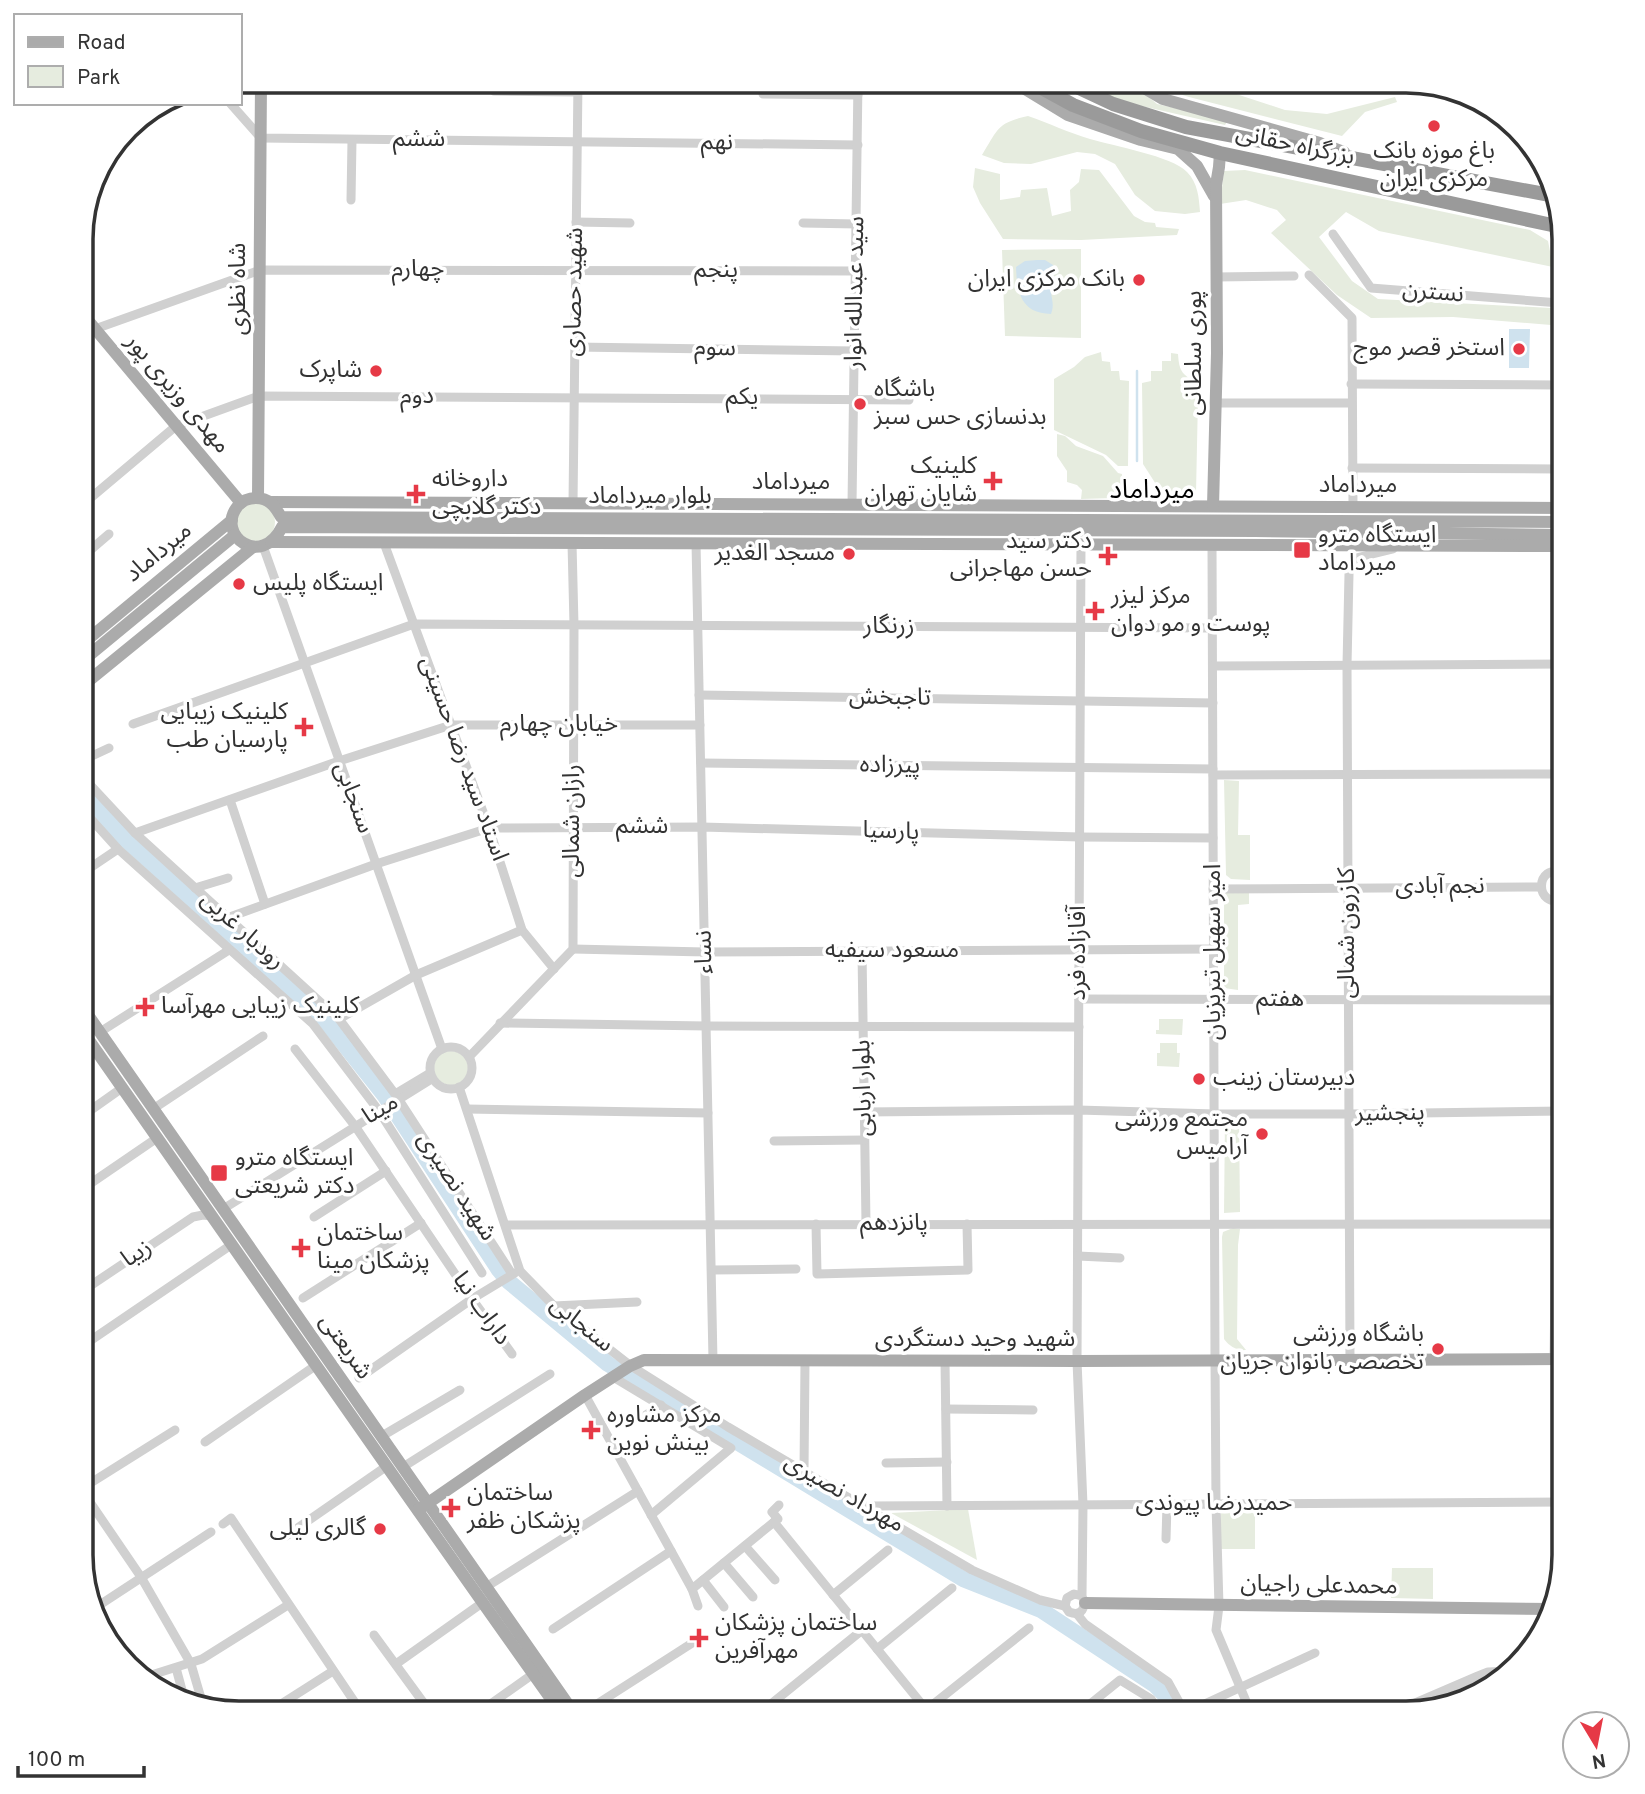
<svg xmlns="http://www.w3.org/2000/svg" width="1645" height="1794" font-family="Overpass,'Noto Sans Arabic',sans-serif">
<rect width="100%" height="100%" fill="#fff"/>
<!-- green -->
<g fill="#e6ecdf">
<polygon points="1077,81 1130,81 1157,104 1228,120 1225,125 1137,105 1103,94"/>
<polygon points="1150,81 1211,81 1227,91 1285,110 1327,114 1395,97 1397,102 1365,112 1342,136 1189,97 1154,86"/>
<path d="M1028 116C1049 123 1069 133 1090 139 1113 146 1172 156 1187 172 1198 183 1199 198 1200 212L1185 214 1155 211 1135 195 1115 164 1095 154 1077 152 1031 164 1004 163 982 155C998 129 997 123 1028 116Z"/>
<polygon points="975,168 1000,174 1000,200 1020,197 1021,190 1047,188 1052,216 1071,211 1070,190 1079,182 1081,169 1099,170 1134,216 1145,222 1155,223 1156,227 1179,229 1177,235 1081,240 1003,239 980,203 973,187"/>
<polygon points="1245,170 1530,230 1548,241 1553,267 1379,231 1346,212 1319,237 1352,281 1378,299 1551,308 1551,325 1453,317 1371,318 1337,295 1271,233 1286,220 1277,210 1246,200 1220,204 1224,171"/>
<polygon points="1081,249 1081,338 1005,336 1002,250"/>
<polygon points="1101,352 1102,361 1110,362 1111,371 1119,371 1120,380 1129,381 1128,466 1118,466 1106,455 1054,430 1054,379 1074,367 1085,357"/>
<path d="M1171 353 1178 354C1179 367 1180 373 1192 380L1191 394 1198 398 1196 493 1161 492 1143 464 1142 383 1151 381V371H1162V361H1171Z"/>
<polygon points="1057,434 1065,436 1076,446 1103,456 1118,473 1122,474 1122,489 1114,498 1081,499 1082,490 1077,485 1067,482 1067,471 1057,456"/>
<circle cx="256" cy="522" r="19"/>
<polygon points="1224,780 1239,781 1238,835 1250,835 1250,880 1231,879 1226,875"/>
<polygon points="1224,892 1249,892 1249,904 1238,905 1238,990 1224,988"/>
<polygon points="1159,1019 1183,1019 1182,1035 1156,1034 1156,1030 1159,1030"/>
<polygon points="1160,1043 1177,1043 1177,1053 1180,1053 1179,1067 1157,1066 1157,1053 1160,1053"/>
<circle cx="451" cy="1068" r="17"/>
<polygon points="1239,1118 1240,1212 1224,1213 1225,1119"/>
<path d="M1233 1228 1240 1229 1238 1245 1237 1339 1246 1350C1237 1351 1229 1346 1224 1339L1222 1237 1223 1232Z"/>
<polygon points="968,1509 977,1560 891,1513"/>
<rect x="1221" y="1510" width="34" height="39"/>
<polygon points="1392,1568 1433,1568 1433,1599 1391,1598"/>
</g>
<!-- water -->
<g fill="#cfe2ee">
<path d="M1037 260H1045L1053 265C1056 274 1051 280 1051 290 1051 299 1055 304 1051 314 1021 313 1017 293 1016 267L1025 261Z"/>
<polygon points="1509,329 1530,329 1529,368 1509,368"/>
</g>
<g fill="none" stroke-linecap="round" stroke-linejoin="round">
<!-- stream -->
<polyline stroke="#cfe2ee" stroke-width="2.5" points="1137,371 1137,461"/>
<!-- river -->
<polyline stroke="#cfe2ee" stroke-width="16" points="81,791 125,839 324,1019 385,1096 499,1270 508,1281 608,1364 963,1579 1041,1610 1155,1685 1167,1697 1177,1713"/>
<!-- minor -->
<g stroke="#d0d0d0" stroke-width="9">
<polyline points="494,91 577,92"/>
<polyline points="763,94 858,95"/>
<polyline points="230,103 261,138 858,145"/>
<polyline points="351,200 352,140"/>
<polyline points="576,222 630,223"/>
<polyline points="803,223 857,224"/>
<polyline points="1333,234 1371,288 1560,303"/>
<polyline points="1309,275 1352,318 1353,507"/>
<polyline points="1216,277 1294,276"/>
<polyline points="81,340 95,329 260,270 856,271"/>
<polyline points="575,347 855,351"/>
<polyline points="1351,384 1559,385"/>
<polyline points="1216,403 1351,403"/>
<polyline points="1352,468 1558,469"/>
<polyline points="573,503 578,81"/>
<polyline points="852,505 858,81"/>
<polyline points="81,506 176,426 259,396 909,400"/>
<polyline points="1557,508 1558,333 1564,237"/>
<polyline points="384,543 489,828 522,930 554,969"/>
<polyline points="696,543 713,1360"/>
<path d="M1081 544 1077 1361 1083 1505 1082 1596C1087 1607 1082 1617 1069 1612L1065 1606 1067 1598 1074 1594 1082 1596"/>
<polyline points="1212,545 1215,1360 1216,1504 1219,1606 1216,1630 1251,1713"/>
<polyline points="263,546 442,1049"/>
<polyline points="81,558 109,534"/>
<polyline points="1213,666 1564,664"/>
<polyline points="699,695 1213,703"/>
<polyline points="133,724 414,624 1213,628"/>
<polyline points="81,761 109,748"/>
<polyline points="701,763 1213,769"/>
<polyline points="81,775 135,833 339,1019 395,1094 430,1073"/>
<polyline points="1213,775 1564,774"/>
<polyline points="230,800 265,904"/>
<polyline points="81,808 118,849 313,1024 379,1111 482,1273"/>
<polyline points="135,833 339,761 451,725 700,725"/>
<polyline points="1557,870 1558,546"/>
<path d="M1564 873C1534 862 1534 910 1564 899"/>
<polyline points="81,874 118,849"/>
<polyline points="195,888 228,878"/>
<polyline points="1213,889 1541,887"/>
<polyline points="227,918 376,864 489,828 702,827 1080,837 1213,838"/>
<polyline points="573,949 705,952 1214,949"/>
<polyline points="862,951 866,1224"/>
<polyline points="1079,999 1564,1000"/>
<polyline points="339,1019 416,975 522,930"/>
<polyline points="500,1023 707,1026 1079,1027"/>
<polyline points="100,1032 229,950"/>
<circle cx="451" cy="1068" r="21"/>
<polyline points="295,1049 355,1126 472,1299 512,1354"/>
<polyline points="469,1057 573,949 574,625 572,543"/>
<polyline points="459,1087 520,1271 554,1306 631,1366 728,1427 972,1570 1040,1600 1065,1606"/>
<polyline points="399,1100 512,1274"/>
<polyline points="153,1109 263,1036"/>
<polyline points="467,1109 708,1113"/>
<polyline points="864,1112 1078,1110 1215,1114 1349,1114 1564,1111"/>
<polyline points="81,1117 122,1088"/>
<polyline points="774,1141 864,1140"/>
<polyline points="81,1190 157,1138"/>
<polyline points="223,1209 430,1080"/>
<polyline points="314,1217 386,1171"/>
<polyline points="816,1224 817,1274 968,1270 967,1224"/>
<polyline points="506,1225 1564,1224"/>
<polyline points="1078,1256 1120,1258"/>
<polyline points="712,1270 796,1269"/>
<polyline points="81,1292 193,1217 203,1215 212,1216"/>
<polyline points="303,1298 421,1223"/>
<polyline points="554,1306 637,1302"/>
<polyline points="81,1347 231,1245"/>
<polyline points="1350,1359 1347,665 1349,574 1351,563 1356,558 1393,549"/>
<polyline points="1554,1359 1556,1224 1556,901"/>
<polyline points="945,1361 947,1506"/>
<polyline points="613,1377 731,1448 651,1515"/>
<polyline points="359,1378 472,1299 515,1273"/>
<polyline points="585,1395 692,1589 774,1522"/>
<polyline points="946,1409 1033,1410"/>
<polyline points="640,1419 661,1405"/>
<polyline points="382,1436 460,1390"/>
<polyline points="205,1442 315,1366"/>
<polyline points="886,1463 947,1462"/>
<polyline points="403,1467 550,1374"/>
<polyline points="804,1471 805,1361"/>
<polyline points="81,1489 141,1577 191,1664 203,1705"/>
<polyline points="81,1489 175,1430"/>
<polyline points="866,1506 1564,1502"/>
<polyline points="774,1522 929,1713"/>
<polyline points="774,1522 778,1519 772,1512 779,1505"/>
<polyline points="223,1524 231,1518 362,1713"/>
<polyline points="286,1536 387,1466"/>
<polyline points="1166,1539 1167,1504"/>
<polyline points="745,1546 775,1580"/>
<polyline points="724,1563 753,1597"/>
<polyline points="703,1580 724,1607"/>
<polyline points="486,1587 638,1491"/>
<polyline points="692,1589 698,1606"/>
<polyline points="833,1595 888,1550"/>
<polyline points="98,1606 211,1532"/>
<polyline points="1077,1614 1085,1624 1168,1682 1185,1713"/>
<polyline points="553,1629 671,1551"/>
<polyline points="374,1635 431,1713"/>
<polyline points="877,1649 952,1588"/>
<polyline points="396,1664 482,1603"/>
<polyline points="176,1668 185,1701"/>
<polyline points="145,1677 202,1659 288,1605"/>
<polyline points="926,1710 1029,1628"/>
<polyline points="267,1713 333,1671"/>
<polyline points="478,1713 533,1674"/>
<polyline points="583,1713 700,1638"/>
<polyline points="760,1713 861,1631"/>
<polyline points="1079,1713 1120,1680 1151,1699 1160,1713"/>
<polyline points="1191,1713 1198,1707 1315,1653"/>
<polyline points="1392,1713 1478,1676 1488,1672 1511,1671"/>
</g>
<!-- major -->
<g stroke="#ababab" stroke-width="12">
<polyline points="1012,81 1068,115 1141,140 1178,149 1197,166 1214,196"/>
<polyline points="1137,81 1146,89 1163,99 1320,143 1344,152"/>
<polyline points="81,312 241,503"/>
<polyline points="258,498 261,81"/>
<polyline points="270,502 1564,508"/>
<polyline points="1213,506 1217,353 1216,185 1219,167 1220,153"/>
<path d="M1564 522 281 517C275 506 269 498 256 498 249 498 241 501 237 507 216 535 261 569 282 527L1255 531 1564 535"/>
<polyline points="271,542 1564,546"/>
<polyline points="81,645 232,520"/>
<polyline points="81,662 235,535"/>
<polyline points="81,687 253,547"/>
<polyline points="81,1005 574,1713"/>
<path d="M81 1029C241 1257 399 1486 561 1713"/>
<polyline points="418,1510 585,1395 630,1366 644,1360 1077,1361 1564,1359"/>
<polyline points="1085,1603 1552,1609"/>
</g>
<!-- highway -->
<g stroke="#9a9a9a" stroke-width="14">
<polyline points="1029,81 1073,105 1141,131 1220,153 1561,227"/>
<polyline points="1064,81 1113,104 1186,127 1550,195"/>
</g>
</g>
<!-- markers -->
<g fill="#e63946" stroke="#fff" stroke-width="2.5">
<circle cx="1434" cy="126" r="7"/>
<circle cx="1139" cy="280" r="7"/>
<circle cx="1519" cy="349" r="7"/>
<circle cx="376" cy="371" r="7"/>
<circle cx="860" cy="404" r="7"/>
<path d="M989.5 470.5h7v7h7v7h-7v7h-7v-7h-7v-7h7z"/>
<path d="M412.5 483.5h7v7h7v7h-7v7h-7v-7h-7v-7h7z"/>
<rect x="1293" y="541" width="18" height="18" rx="3.5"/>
<circle cx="849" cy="554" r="7"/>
<path d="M1104.5 545.5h7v7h7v7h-7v7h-7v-7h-7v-7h7z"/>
<circle cx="239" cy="584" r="7"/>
<path d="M1091.5 600.5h7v7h7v7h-7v7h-7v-7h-7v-7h7z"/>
<path d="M300.5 716.5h7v7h7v7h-7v7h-7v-7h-7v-7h7z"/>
<path d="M141.5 996.5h7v7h7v7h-7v7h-7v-7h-7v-7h7z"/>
<circle cx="1199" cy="1079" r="7"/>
<circle cx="1262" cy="1134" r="7"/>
<rect x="210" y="1164" width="18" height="18" rx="3.5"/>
<path d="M297.5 1237.5h7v7h7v7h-7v7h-7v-7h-7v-7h7z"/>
<circle cx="1438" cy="1349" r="7"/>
<path d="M587.5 1419.5h7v7h7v7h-7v7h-7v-7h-7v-7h7z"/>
<path d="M447.5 1497.5h7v7h7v7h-7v7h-7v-7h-7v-7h7z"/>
<circle cx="380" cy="1529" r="7"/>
<path d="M695.5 1627.5h7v7h7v7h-7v7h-7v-7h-7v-7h7z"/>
</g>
<g text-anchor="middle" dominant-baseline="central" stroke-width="7" stroke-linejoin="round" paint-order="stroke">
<!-- street labels -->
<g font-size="24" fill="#333" stroke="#fff">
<text x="419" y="140">ششم</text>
<text transform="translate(717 143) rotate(1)">نهم</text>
<text transform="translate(1295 146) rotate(12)">بزرگراه حقانی</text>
<text x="418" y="270">چهارم</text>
<text x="716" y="271">پنجم</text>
<text transform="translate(239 289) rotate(-90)">شاه نظری</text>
<text transform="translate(575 292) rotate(-89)">شهید حصاری</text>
<text transform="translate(856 293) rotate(-89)">سید عبدالله انوار</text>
<text transform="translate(1433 293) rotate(5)">نسترن</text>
<text transform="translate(715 349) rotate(1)">سوم</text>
<text transform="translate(1195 353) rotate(-90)">پوری سلطانی</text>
<text transform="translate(177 394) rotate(50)">مهدی وزیری پور</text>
<text x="417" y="397">دوم</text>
<text x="742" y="398">یکم</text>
<text x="791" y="483">میرداماد</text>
<text x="1358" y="486">میرداماد</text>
<text x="650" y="497">بلوار میرداماد</text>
<text transform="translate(159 553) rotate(-40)">میرداماد</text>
<text x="889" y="627">زرنگار</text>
<text transform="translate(890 698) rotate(1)">تاجبخش</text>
<text x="559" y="725">خیابان چهارم</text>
<text transform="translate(463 759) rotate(70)">استاد سید رضا حسینی</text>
<text transform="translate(890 766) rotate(1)">پیرزاده</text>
<text transform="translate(353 798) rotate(70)">سنجابی</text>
<text transform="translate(573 821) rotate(-90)">رازان شمالی</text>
<text x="642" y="827">ششم</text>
<text transform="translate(891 832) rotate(2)">پارسیا</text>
<text x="1440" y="887">نجم آبادی</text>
<text transform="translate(242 931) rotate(42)">رودبار غربی</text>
<text transform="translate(1348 933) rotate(-90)">کازرون شمالی</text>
<text x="892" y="951">مسعود سیفیه</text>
<text transform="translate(705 952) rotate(-91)">نساء</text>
<text transform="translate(1214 952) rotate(-90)">امیر سهیل تبریزیان</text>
<text transform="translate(1079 953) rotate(-90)">آقازاده فرد</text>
<text x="1280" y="1000">هفتم</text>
<text transform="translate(864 1088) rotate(-91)">بلوار اربابی</text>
<text transform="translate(381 1110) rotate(-31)">مینا</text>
<text transform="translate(1390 1114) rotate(-1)">پنجشیر</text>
<text transform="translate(456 1187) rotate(57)">شهید نصیری</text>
<text x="894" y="1224">پانزدهم</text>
<text transform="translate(137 1254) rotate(-34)">زیبا</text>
<text transform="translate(481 1309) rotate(55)">داراب نیا</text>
<text transform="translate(581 1325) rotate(39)">سنجابی</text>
<text x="975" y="1340">شهید وحید دستگردی</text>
<text transform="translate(345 1347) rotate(55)">شریعتی</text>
<text transform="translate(844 1494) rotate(30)">مهرداد نصیری</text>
<text x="1214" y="1504">حمیدرضا پیوندی</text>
<text transform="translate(1319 1586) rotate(1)">محمدعلی راجیان</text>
</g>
<!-- poi labels -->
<g font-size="24" fill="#333" stroke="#fff" text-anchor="start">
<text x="1434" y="152" text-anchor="middle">باغ موزه بانک<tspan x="1434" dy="28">مرکزی ایران</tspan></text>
<text x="1125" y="280" text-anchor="end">بانک مرکزی ایران</text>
<text x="1505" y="349" text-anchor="end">استخر قصر موج</text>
<text x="362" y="371" text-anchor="end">شاپرک</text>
<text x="874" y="390">باشگاه<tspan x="874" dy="28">بدنسازی حس سبز</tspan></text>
<text x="977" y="467" text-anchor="end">کلینیک<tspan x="977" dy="28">شایان تهران</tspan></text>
<text x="432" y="480">داروخانه<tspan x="432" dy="28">دکتر گلابچی</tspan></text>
<text x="1318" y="536">ایستگاه مترو<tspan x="1318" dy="28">میرداماد</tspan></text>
<text x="1092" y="542" text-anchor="end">دکتر سید<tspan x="1092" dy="28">حسن مهاجرانی</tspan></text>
<text x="835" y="554" text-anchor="end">مسجد الغدیر</text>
<text x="253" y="584">ایستگاه پلیس</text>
<text x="1111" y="597">مرکز لیزر<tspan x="1111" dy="28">پوست و مو دوان</tspan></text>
<text x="288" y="713" text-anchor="end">کلینیک زیبایی<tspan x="288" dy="28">پارسیان طب</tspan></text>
<text x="161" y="1007">کلینیک زیبایی مهرآسا</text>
<text x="1213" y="1079">دبیرستان زینب</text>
<text x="1248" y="1120" text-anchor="end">مجتمع ورزشی<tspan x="1248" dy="28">آرامیس</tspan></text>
<text x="235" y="1159">ایستگاه مترو<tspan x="235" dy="28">دکتر شریعتی</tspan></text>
<text x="317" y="1234">ساختمان<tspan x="317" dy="28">پزشكان مينا</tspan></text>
<text x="1424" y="1335" text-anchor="end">باشگاه ورزشی<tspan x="1424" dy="28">تخصصی بانوان جریان</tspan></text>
<text x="607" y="1416">مرکز مشاوره<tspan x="607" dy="28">بینش نوین</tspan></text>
<text x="467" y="1494">ساختمان<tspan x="467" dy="28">پزشکان ظفر</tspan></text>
<text x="366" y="1529" text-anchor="end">گالری لیلی</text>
<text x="715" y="1624">ساختمان پزشکان<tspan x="715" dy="28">مهرآفرین</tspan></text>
</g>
<!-- neighbourhood labels -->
<g font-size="26" fill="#000" stroke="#fff">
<text x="1152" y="491">میرداماد</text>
</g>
</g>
<!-- crop -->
<path d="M0 0H1645V1794H0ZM239 93H1406A146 146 0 0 1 1552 239V1555A146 146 0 0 1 1406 1701H239A146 146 0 0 1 93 1555V239A146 146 0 0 1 239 93Z" fill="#fff" fill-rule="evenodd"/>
<path fill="none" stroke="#333" stroke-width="3.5" d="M239 93H1406A146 146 0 0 1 1552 239V1555A146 146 0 0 1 1406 1701H239A146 146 0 0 1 93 1555V239A146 146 0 0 1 239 93Z"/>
<!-- legend -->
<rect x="14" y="14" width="228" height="91" fill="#ffffff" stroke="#adadad" stroke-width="2"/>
<rect x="28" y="37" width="35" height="10" fill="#ababab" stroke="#adadad" stroke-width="2"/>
<text x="77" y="49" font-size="21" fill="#333333">Road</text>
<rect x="28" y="66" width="35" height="21" fill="#e6ecdf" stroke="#adadad" stroke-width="2"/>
<text x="77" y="84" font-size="21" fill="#333333">Park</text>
<!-- north arrow -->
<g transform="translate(1596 1745) rotate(170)"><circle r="33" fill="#ffffff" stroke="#adadad" stroke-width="2"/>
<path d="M0-5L12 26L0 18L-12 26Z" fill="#e63946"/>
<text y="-10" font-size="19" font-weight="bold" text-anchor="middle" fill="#333333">N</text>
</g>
<!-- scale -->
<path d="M18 1766v10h126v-10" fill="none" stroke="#333333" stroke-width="3.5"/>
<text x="28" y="1766" font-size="21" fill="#333333" stroke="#ffffff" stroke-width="5" paint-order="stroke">100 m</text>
</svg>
